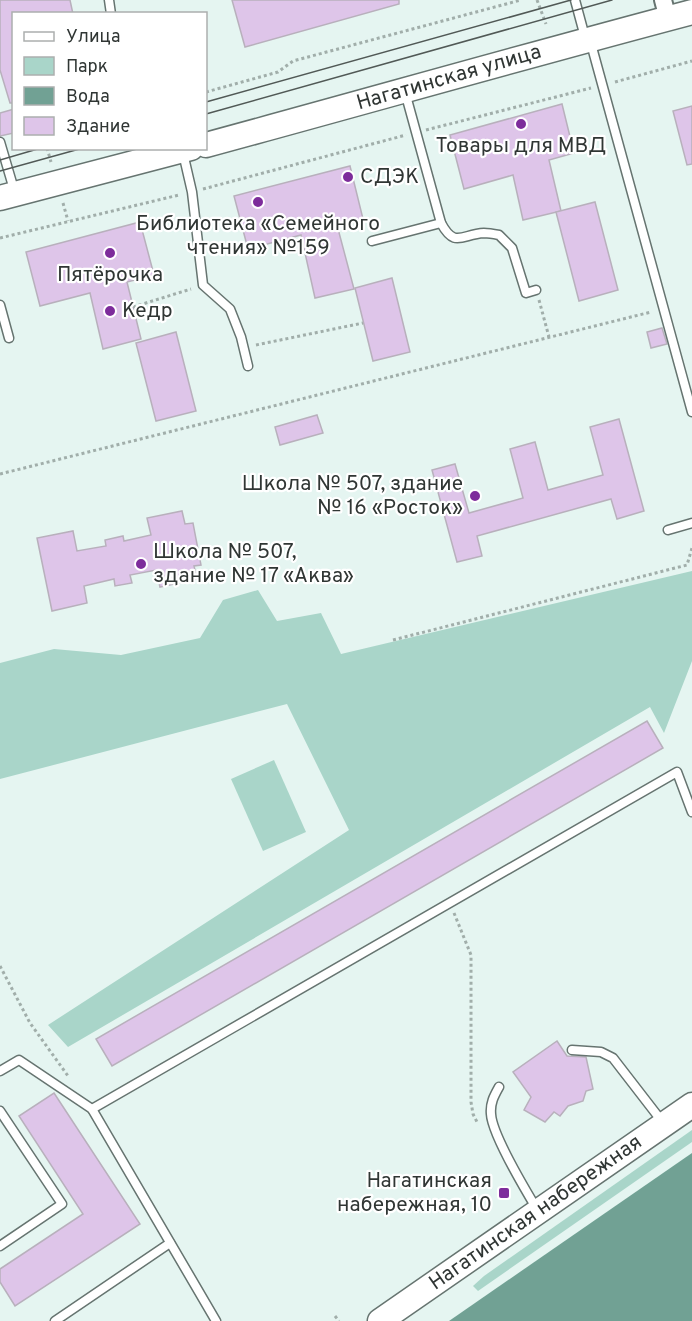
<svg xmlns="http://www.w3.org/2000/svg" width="692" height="1321" font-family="Overpass,sans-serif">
<rect width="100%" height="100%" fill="#e5f5f1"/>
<!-- green -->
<g fill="#a9d5c9">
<polygon points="692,571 692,661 664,733 650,707 68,1047 48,1025 349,830 287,704 0,779 0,663 54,649 121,655 200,638 223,600 258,590 277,621 321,613 341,654"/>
<polygon points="274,760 306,832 263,851 231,779"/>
<polygon points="692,1130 692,1142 478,1291 473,1286 484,1276"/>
</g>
<!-- water -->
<polygon fill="#71a194" points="692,1153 692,1321 449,1321"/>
<!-- building -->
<g fill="#dec5e9" stroke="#b8b0bc" stroke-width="1.5">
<polygon points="0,0 70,0 73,14 14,14 14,103 10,103 0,70"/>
<polygon points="232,0 399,0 399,4 245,47"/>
<polygon points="562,104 574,153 549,160 561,211 523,220 513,175 464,189 450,135"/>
<polygon points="692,106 692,164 687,165 673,111"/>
<polygon points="14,109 14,133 0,136 0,113"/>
<polygon points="350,166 363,219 337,225 354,289 315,298 301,235 248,249 234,196"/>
<polygon points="595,202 618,290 579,301 556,212"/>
<polygon points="140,222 154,275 127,282 141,339 103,349 90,293 40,306 26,252"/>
<polygon points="392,278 410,352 373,361 355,288"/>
<polygon points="662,328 667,344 651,348 647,332"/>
<polygon points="176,332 196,411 156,421 136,343"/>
<polygon points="317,415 323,433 280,445 275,427"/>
<polygon points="619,419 644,511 617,519 611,499 477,536 482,556 457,562 432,470 455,464 469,513 523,498 510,449 535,442 548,490 603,475 590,427"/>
<polygon points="182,511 185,524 193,523 201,565 194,566 197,579 160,587 156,570 130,575 132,583 115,586 114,579 84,586 87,603 52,611 37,538 73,531 77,551 106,546 105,540 123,536 124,541 151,535 147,518"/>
<polygon points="647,721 663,748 112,1066 96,1039"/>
<polygon points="557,1041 567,1056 586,1057 593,1089 586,1091 583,1101 568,1106 560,1116 554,1112 545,1122 524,1110 531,1097 513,1072"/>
<polygon points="54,1093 140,1224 15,1306 0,1282 0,1269 83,1214 19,1116"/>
</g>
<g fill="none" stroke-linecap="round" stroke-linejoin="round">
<!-- lane casing -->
<g stroke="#667470" stroke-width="11">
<g id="lane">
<polyline points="109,0 111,14"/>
<polyline points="575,0 585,37"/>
<polyline points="590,40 692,412"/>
<path d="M405 92 441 223C455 249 462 234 484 233 489 233 494 234 499 235L512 248 526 293 536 290"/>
<polyline points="0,142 15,193"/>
<polyline points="183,153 192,192 203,285 230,309 241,337 248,366"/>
<polyline points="372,241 441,223"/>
<polyline points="0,305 9,338"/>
<polyline points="668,530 692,523"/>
<polyline points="572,1050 601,1052 613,1058 664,1124"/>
<polyline points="0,1071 19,1060 92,1109 216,1321"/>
<path d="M499 1087C494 1096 490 1103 491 1114 492 1135 526 1191 538 1211"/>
<polyline points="92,1109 677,772 692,812"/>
<polyline points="0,1111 62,1204 0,1246"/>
<polyline points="55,1321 170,1243"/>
</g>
</g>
<!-- street casing -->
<g stroke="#667470" stroke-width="20">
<polyline id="street" points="663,0 668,19"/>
</g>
<!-- secondary casing -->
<g stroke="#667470" stroke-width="27">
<g id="secondary">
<path d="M206 145C368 101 529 55 692 12"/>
<polyline points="0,198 191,148"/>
<polyline points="380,1321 692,1105"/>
</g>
</g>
<!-- path -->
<g stroke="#a1aeaa" stroke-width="3" stroke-dasharray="3 3" stroke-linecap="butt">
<polyline points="537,0 546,24"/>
<polyline points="615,82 692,61"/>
<polyline points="206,92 278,72 293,61 521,0"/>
<polyline points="426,130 591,88"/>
<polyline points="47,148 51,162"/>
<polyline points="203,189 406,135"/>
<polyline points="63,203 68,221"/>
<polyline points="0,238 179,195"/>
<polyline points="539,300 549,337"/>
<polyline points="133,307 191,289"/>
<polyline points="256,345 363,323"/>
<polyline points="0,474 651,312"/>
<polyline points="393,640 687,565 692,548"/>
<polyline points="454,913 471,955 471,1102 473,1114 478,1124"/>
<polyline points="0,966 30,1023 68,1076"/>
<polyline points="335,1316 339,1321"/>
</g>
<!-- lane -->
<use href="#lane" stroke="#fff" stroke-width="8"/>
<!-- street -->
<use href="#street" stroke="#fff" stroke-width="16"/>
<!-- secondary -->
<use href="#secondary" stroke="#fff" stroke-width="24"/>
<!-- tram -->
<g stroke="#515956" stroke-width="1.5">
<polyline points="206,102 571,0"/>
<polyline points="206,114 612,0"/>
<polyline points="0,160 41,148"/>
<polyline points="0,171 83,148"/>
</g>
</g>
<!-- markers -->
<g fill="#7d2c9b" stroke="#fff" stroke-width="2">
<circle cx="521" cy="124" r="6"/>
<circle cx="348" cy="177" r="6"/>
<circle cx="258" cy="202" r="6"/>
<circle cx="110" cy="253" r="6"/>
<circle cx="110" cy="311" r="6"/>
<circle cx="475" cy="496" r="6"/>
<circle cx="141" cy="564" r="6"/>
<rect x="498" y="1187" width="12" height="12" rx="3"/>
</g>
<g text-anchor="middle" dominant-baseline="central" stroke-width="4.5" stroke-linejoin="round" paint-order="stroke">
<!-- street labels -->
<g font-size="21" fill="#303634" stroke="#fff">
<text transform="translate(449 78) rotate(-16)">Нагатинская улица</text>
<text transform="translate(536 1213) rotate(-35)">Нагатинская набережная</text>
</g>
<!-- poi labels -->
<g font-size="21" fill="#303634" stroke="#fff">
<text x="521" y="146">Товары для МВД</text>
<text x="360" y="177" text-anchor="start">СДЭК</text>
<text x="258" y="224">Библиотека «Семейного<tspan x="258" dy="24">чтения» №159</tspan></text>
<text x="110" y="275">Пятёрочка</text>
<text x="122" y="311" text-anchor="start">Кедр</text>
<text x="463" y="484" text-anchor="end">Школа № 507, здание<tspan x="463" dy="24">№ 16 «Росток»</tspan></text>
<text x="153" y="552" text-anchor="start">Школа № 507,<tspan x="153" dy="24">здание № 17 «Аква»</tspan></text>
<text x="492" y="1181" text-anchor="end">Нагатинская<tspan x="492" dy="24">набережная, 10</tspan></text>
</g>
</g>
<!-- legend -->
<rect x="12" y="12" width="195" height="138" fill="#ffffff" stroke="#acafae" stroke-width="1.5"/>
<rect x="24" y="32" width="30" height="9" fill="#ffffff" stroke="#acafae" stroke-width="1.5"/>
<text x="66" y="42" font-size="18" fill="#303634">Улица</text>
<rect x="24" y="57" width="30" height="18" fill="#a9d5c9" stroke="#acafae" stroke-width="1.5"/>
<text x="66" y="72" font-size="18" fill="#303634">Парк</text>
<rect x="24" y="87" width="30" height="18" fill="#71a194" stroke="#acafae" stroke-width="1.5"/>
<text x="66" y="102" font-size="18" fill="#303634">Вода</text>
<rect x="24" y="117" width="30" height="18" fill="#dec5e9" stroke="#acafae" stroke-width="1.5"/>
<text x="66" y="132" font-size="18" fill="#303634">Здание</text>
</svg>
